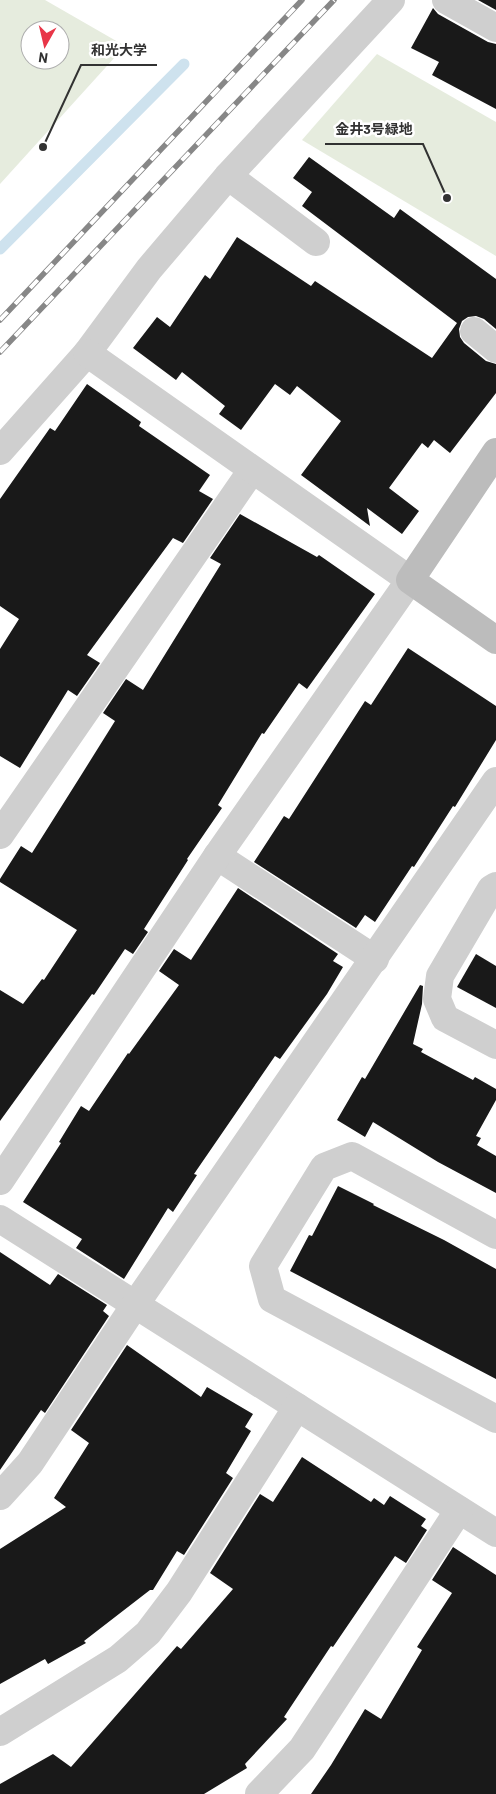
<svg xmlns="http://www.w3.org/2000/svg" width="496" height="1794" font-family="Barlow,'Noto Sans JP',sans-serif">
<rect width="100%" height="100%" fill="#fff"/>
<!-- green -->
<g fill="#e6ecde" fill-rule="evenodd">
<path d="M0 0H45L125 46 0 184ZM30 30H60V60H30Z"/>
<polygon points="377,54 496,122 496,256 302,140"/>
</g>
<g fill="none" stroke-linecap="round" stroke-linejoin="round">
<!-- stream -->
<polyline stroke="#cee2ee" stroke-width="11" points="0,249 184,64"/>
</g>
<!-- building -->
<g fill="#191919">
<polygon points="478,0 496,0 496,10"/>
<polygon points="433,8 438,14 488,42 496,44 496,109 432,75 439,62 411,48"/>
<polygon points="309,157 394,218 400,209 496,279 496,329 484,319 476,316 468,317 462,321 459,329 460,337 464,343 486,361 496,364 496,393 450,453 434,440 428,448 422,443 389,488 419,511 402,534 367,508 370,526 301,475 341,421 297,386 290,395 275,384 241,430 219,414 225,406 182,372 176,380 133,348 157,317 170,327 205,275 210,279 237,237 311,286 315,281 432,358 457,323 302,206 312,192 293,178"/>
<polygon points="87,384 141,422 139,426 210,475 199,491 213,499 183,543 173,538 87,655 100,663 77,696 68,690 20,768 0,756 0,649 19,619 0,606 0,499 50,428 55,431"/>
<polygon points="240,514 317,557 319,555 375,594 307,689 299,683 264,734 262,733 218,805 222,808 187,859 188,860 144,929 148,932 133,954 125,949 94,995 92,994 0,1121 0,990 23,1004 42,979 44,980 77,930 0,882 0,879 21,846 32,853 80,777 115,721 103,713 126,679 143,690 221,564 210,558"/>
<polygon points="408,648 496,706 496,740 455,807 453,806 414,867 412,866 375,922 365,915 356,928 254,862 284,816 289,819 365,701 371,705"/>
<polygon points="238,888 338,954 333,961 343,967 327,994 280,1059 275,1056 194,1174 197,1175 173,1212 168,1208 124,1279 76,1248 82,1239 23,1202 61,1143 59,1142 81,1106 89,1111 128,1053 129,1054 179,985 159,971 174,949 191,960"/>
<polygon points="476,954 496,966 496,1008 457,987"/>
<polygon points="420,985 423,986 422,1004 413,1044 423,1049 421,1052 473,1080 475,1077 496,1089 496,1100 476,1136 481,1138 477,1145 496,1156 496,1193 438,1162 373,1122 365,1137 337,1120 362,1077 365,1079"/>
<polygon points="338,1186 374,1204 373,1205 444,1240 496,1269 496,1379 290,1271 309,1235 312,1236"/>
<polygon points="0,1252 50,1285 58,1274 107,1305 103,1311 109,1316 45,1413 41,1410 0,1470"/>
<polygon points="127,1345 201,1397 207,1387 253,1414 245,1427 251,1431 226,1473 233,1478 184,1555 177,1551 153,1590 150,1590 84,1641 86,1643 48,1664 45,1659 0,1684 0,1549 66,1507 54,1498 89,1443 71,1430"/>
<polygon points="302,1457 371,1502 374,1498 384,1505 390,1496 426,1519 421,1526 427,1530 406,1563 395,1556 333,1647 331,1646 284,1717 287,1719 245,1764 247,1768 204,1794 0,1794 0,1784 53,1754 71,1767 177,1646 181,1649 233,1589 210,1573 260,1494 273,1502"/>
<polygon points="453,1547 496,1575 496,1794 311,1794 331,1765 365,1709 381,1719 422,1650 417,1647 452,1593 432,1580"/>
</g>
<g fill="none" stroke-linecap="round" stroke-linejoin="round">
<!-- street -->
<g stroke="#cfcfcf" stroke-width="28">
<polyline points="446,0 496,28"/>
<polyline points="228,176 316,242"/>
<polyline points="474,331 496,349"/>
<polyline points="0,451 87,353 149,269 228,176 391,0"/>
<polyline points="0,835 252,470"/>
<polyline points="217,856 375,959"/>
<polyline points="496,886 491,889 440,976 437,999 445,1018 496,1045"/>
<polyline points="0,1181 217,856 410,580 87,353"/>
<polyline points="0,1219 496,1533"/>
<polyline points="496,1235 352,1156 324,1167 263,1266 272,1299 496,1419"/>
<polyline points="0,1496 30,1463 135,1305 496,781"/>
<polyline points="0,1732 118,1659 148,1633 179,1592 297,1407"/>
<polyline points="259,1794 302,1749 459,1510"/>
</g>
<!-- secondary -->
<polyline stroke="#bcbcbc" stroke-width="28" points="496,452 410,580 496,640"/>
<!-- rail casing -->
<g stroke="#878787" stroke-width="5.5">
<g id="rail">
<polyline points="0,320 302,0"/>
<polyline points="0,352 334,0"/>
</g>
</g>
<!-- rail -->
<use href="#rail" stroke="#fff" stroke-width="4" stroke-dasharray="11" stroke-linecap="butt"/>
</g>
<!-- callouts -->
<path fill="none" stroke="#323232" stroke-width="2" d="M43 147L81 65H157M447 198L423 144H325"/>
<g fill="#323232" stroke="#fff" stroke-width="2">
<circle cx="43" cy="147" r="5"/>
<circle cx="447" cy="198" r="5"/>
</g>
<g font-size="14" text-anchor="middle" font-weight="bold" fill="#323232" stroke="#fff" stroke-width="5" stroke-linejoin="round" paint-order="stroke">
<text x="119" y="55">和光大学</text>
<text x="374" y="134">金井3号緑地</text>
</g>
<!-- north arrow -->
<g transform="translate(45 45) rotate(188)"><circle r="24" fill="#ffffff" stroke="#adadad"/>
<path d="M0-4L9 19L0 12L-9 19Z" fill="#e83648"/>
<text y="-8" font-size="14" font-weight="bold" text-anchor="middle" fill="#323232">N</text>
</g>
</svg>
